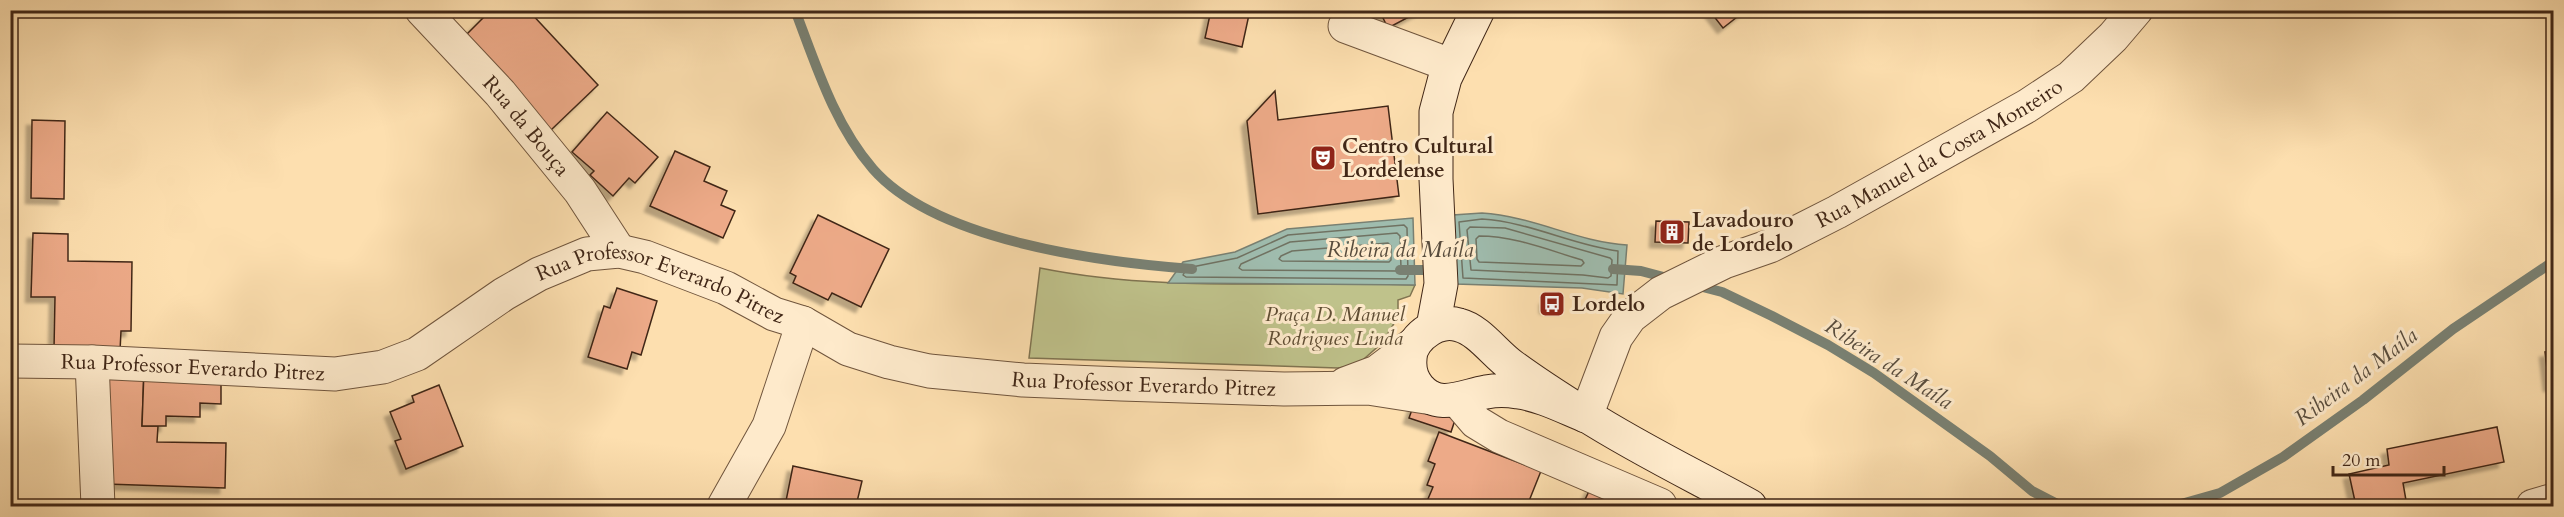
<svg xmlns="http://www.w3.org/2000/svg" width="2564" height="517" font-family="Cardo,serif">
<defs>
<filter id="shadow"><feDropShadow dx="-5.5" dy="5.5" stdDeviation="1.5" flood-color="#0004"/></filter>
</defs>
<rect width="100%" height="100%" fill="#fddfaf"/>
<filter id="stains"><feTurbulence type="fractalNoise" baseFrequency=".00333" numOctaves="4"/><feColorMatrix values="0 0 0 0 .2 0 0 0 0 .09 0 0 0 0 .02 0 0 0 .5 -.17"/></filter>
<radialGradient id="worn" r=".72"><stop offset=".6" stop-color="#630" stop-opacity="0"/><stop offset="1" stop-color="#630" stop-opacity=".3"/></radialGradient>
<!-- green -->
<path fill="#bfc28b" stroke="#807451" stroke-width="1.5" d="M1040 268C1163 293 1290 280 1415 285L1410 296 1398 300V317L1382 343 1357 365 1338 368 1029 358Z"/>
<!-- water -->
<g fill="#9fbcae" stroke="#798072" stroke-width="1.5">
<path d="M1482 213C1533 216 1577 242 1627 245L1623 294 1582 288 1456 284 1453 215Z"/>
<polygon points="1413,218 1415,285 1168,283 1183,262 1235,252 1287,229"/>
</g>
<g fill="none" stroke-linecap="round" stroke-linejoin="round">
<!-- shore -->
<g stroke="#707262" stroke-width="1.5">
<path d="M1482 219C1530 222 1572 245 1618 251L1617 285 1463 278 1459 222Z"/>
<polygon points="1404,225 1407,228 1408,276 1406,279 1186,277 1183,275 1187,268 1237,258 1288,235"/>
<polygon points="1470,227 1505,228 1610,258 1612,260 1611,276 1608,278 1583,275 1471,270 1467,230"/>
<polygon points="1397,233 1400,236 1401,268 1398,271 1242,270 1239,268 1241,264 1290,242"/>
<path d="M1479 236C1515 236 1548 250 1582 260L1584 263 1581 266 1479 262 1477 259 1476 239Z"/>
<polygon points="1388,243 1391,246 1391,260 1389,262 1282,261 1279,259 1281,256 1292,251"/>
</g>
<!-- stream -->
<g stroke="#798072" stroke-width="10">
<path d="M795 10C816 65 834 124 873 169 936 241 1100 262 1192 269"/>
<polyline points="1613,269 1641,271 1671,279"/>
<polyline points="1400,270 1438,270"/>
<polyline points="1695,285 1722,292 1772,316 1828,345 1874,373 1990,456 2032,491 2061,506"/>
<polyline points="2174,506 2220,493 2283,457 2363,400 2453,329 2554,261"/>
</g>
</g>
<!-- building -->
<g fill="#edaa88" stroke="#412717" stroke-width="1.5" filter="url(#shadow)">
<polygon points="491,10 528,10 598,85 551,130 464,37"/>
<polygon points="1211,10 1250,10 1242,47 1205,38"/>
<polygon points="1379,10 1422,10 1388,28"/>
<polygon points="1709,10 1746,10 1723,28"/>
<polygon points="1275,91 1278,120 1388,106 1399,196 1258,214 1247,121"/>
<polygon points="607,112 658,157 635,183 629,178 613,196 590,175 594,171 572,152"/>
<polygon points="32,120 65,121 64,199 31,198"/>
<polygon points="675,151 710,167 704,181 727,191 721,205 735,211 723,238 650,206"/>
<polygon points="818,215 889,249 861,307 832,293 828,300 793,283 796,276 790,273"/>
<polygon points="1656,221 1689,222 1688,243 1655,242"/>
<polygon points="33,233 68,234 68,261 132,262 131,331 121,331 120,351 54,349 55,297 31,297"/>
<polygon points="617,288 657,301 641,355 632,352 627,369 588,357 604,306 610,308"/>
<rect x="1545" y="299" width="15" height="9"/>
<polygon points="2554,351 2554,385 2549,386 2545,352"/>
<polygon points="103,368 144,370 142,426 158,426 157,442 226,443 225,488 106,484"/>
<polygon points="144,370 221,372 221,404 200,403 200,417 166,416 166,426 142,426"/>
<polygon points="439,385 463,446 406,469 395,441 401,439 390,412 414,402 412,396"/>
<polygon points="1414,404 1456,417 1451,432 1409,418"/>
<polygon points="2497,427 2504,462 2403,483 2407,506 2356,506 2349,474 2389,465 2387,449"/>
<polygon points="1439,432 1541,471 1527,506 1425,506 1433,487 1427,485 1435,464 1428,461"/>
<polygon points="793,466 862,481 856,506 773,506 774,504 785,506"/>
<polygon points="1591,487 1636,506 1582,506"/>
</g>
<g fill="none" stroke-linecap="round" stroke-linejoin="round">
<!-- minor casing -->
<g stroke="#70553d" stroke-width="35">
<g id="minor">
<path id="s1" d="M422 10 500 93 580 191 619 251"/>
<polyline points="1345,26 1450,65"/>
<polyline points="92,362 98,506"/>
<polyline points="1458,401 1476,422 1499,436 1660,505"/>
<path id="s2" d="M1586 416 1616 337 1630 317 1661 293 1724 262 1770 246 1837 212 2027 106 2071 77 2113 37 2136 10"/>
<polyline points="724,506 769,426 803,323"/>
<polyline points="2533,506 2554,500"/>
</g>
</g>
<!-- tertiary casing -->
<g stroke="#70553d" stroke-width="35">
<g id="tertiary">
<path id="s3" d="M10 361 92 362 335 374 383 367 417 354 504 294 539 274 587 254 619 251 645 257 726 288 774 314 803 323 848 349 889 362 929 371 1023 380 1121 384 1284 389 1368 388 1432 398"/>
<polyline points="1345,384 1377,372 1414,344"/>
</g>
</g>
<!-- secondary casing -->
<g stroke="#412717" stroke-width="35">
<g id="secondary">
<polyline points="1433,327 1441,284 1436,179 1436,112 1445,78 1478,10"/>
<path d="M1586 416C1564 407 1541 395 1518 392 1507 390 1496 390 1486 392 1463 396 1438 411 1419 388 1412 380 1409 370 1410 359 1410 347 1419 336 1429 330 1437 324 1449 322 1459 325 1479 330 1495 354 1512 366 1535 383 1560 399 1584 414 1637 448 1695 476 1750 506"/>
</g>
</g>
<!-- minor -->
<use href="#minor" stroke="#feeacb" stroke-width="33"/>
<!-- tertiary -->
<use href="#tertiary" stroke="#feeacb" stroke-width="33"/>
<!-- secondary -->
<use href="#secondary" stroke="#feeacb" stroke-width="33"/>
</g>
<!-- icons -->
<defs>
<g id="theatre-square" transform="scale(1.35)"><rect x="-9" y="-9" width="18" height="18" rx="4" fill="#8f2418" stroke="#feeacb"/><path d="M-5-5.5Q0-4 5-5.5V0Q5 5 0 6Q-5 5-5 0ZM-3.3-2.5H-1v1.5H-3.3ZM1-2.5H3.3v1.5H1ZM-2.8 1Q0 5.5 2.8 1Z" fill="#fff"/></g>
<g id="building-square" transform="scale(1.35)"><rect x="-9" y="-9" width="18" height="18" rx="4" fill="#8f2418" stroke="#feeacb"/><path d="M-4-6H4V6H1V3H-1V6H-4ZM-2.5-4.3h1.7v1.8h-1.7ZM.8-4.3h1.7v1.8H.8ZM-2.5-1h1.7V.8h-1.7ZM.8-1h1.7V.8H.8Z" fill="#fff"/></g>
<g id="bus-square" transform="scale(1.35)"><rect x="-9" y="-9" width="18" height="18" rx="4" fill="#8f2418" stroke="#feeacb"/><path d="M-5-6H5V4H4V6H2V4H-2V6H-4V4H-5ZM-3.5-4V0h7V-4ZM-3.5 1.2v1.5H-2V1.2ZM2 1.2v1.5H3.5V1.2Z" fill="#fff"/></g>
</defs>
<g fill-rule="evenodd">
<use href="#theatre-square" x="1323" y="158"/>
<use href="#building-square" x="1672" y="232"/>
<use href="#bus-square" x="1552" y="304"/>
</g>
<g text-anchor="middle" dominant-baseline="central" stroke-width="6" stroke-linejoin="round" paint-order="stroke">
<!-- street labels -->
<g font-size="21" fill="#412717" stroke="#feeacb">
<text stroke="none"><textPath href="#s1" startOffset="156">Rua da Bouça</textPath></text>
<text stroke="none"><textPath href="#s2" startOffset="460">Rua Manuel da Costa Monteiro</textPath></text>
<text stroke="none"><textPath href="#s3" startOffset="686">Rua Professor Everardo Pitrez</textPath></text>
<text stroke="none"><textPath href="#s3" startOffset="183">Rua Professor Everardo Pitrez</textPath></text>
<text stroke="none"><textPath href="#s3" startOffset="1190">Rua Professor Everardo Pitrez</textPath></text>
</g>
<!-- poi labels -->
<g font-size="21" font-weight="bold" fill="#412717" stroke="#feeacb" text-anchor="start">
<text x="1342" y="146">Centro Cultural<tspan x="1342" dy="24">Lordelense</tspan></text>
<text x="1692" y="220">Lavadouro<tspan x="1692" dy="24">de Lordelo</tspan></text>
<text x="1572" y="304">Lordelo</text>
</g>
<!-- park labels -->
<g font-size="21" font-style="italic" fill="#604e34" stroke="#feeacb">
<text x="1335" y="314">Praça D. Manuel<tspan x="1335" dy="24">Rodrigues Linda</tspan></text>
</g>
<!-- water labels -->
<g font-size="22" font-style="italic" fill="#584c3d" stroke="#feeacb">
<text x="1400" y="250">Ribeira da Maíla</text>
<text transform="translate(1889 364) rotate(33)">Ribeira da Maíla</text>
<text transform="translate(2356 377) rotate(-37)">Ribeira da Maíla</text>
</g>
</g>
<!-- margin -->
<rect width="2564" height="517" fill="none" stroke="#fddfaf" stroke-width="36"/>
<rect x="12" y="12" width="2540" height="493" fill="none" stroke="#412717" stroke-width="3"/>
<rect x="18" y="18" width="2528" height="481" fill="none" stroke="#412717" stroke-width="1.5"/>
<!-- scale -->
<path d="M2333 466v9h111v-9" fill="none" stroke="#412717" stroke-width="3"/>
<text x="2342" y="466" font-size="18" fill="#412717" stroke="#feeacb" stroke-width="4.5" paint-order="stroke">20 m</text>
<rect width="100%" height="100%" filter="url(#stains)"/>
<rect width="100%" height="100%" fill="url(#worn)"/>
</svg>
